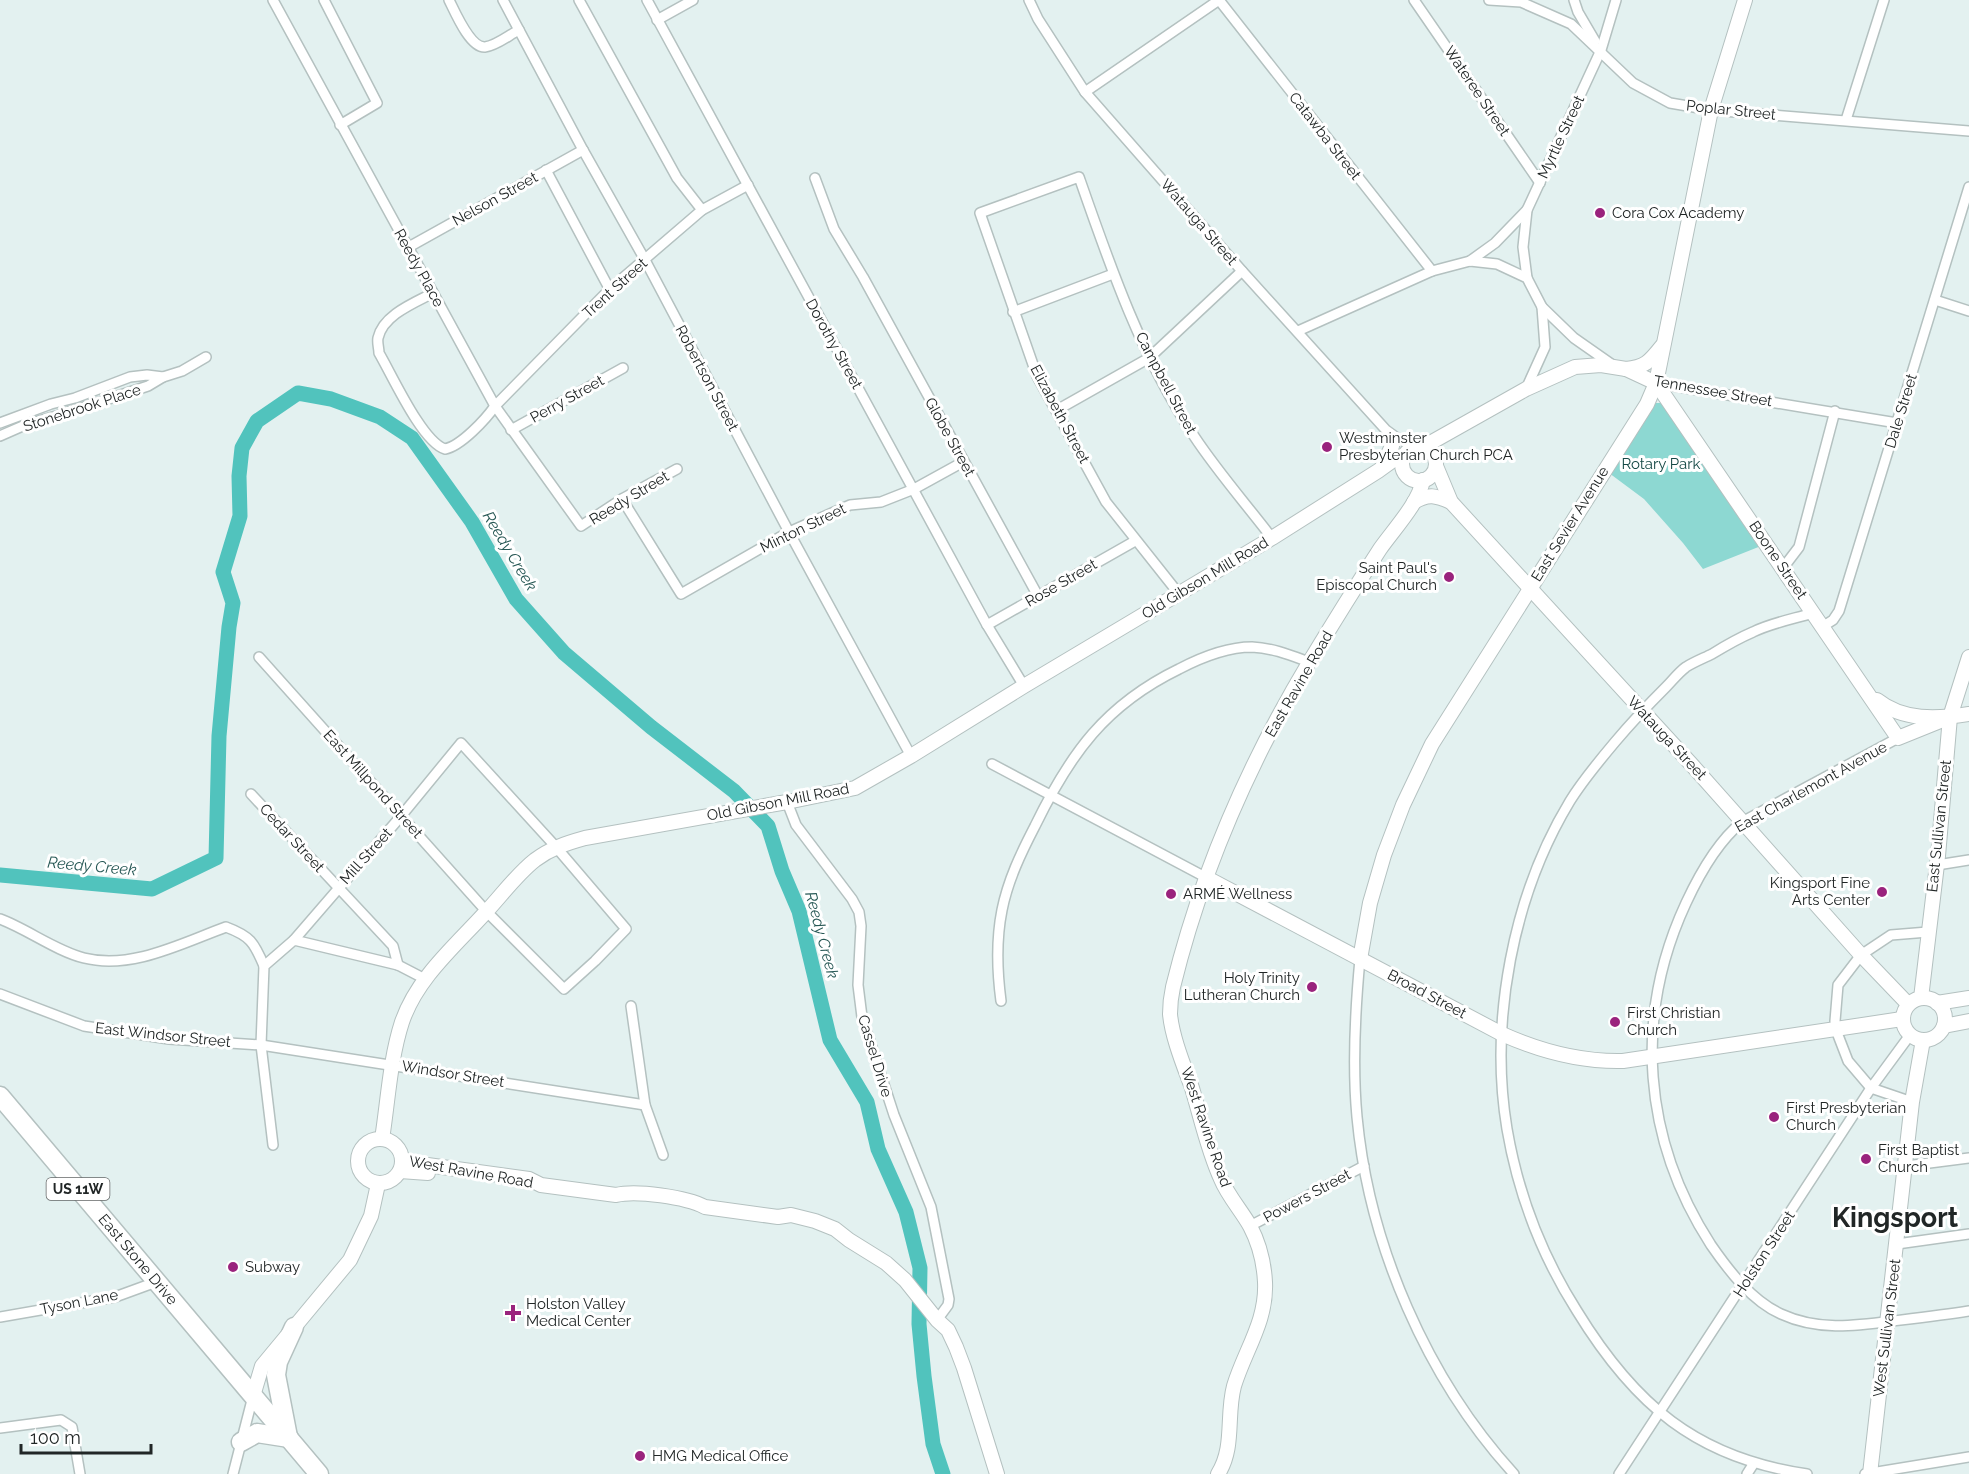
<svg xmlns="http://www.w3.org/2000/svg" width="1969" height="1474" font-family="Raleway,sans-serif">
<rect width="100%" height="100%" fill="#e3f1f0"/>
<!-- green -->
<polygon fill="#8dd8d2" points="1654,403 1665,403 1761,546 1703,569 1683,543 1644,499 1609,473"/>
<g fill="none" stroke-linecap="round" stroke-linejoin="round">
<!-- river -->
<polyline stroke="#51c3bd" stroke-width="15" points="0,875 152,889 216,858 219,736 229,627 233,603 223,572 240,516 239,476 242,448 257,421 298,393 331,399 380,417 412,438 472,522 516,599 564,653 651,727 734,791 768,826 782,871 799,911 830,1040 867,1102 878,1149 906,1212 920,1268 919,1324 924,1376 933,1444 943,1474"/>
<!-- street casing -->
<g stroke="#b4c1c0" stroke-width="12">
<g id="street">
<polyline points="273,0 495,406 581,526 622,499 677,469"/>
<polyline points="324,0 377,103 340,125"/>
<path d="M449 0C455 12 470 48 485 47 496 46 509 35 519 30"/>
<polyline points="503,0 583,150 645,260 789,532 911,756"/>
<polyline points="579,0 677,178 702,210"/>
<polyline points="647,0 987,625 1024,686"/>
<polyline points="1029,0 1038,19 1085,92 1242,271 1386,430 1397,438 1417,447"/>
<polyline points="1219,0 1432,271"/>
<polyline points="1414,0 1540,183"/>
<polyline points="1489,0 1521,2 1571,24 1633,83 1670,103 1711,110 1969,131"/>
<polyline points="1574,0 1578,12 1595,41"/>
<polyline points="657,20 693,0"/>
<polyline points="1085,92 1219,0"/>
<polyline points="1846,120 1884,0"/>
<polyline points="546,170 610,290"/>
<polyline points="815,178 834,229 863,277 1038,596"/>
<polyline points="407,248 583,150"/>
<polyline points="1470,261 1495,243 1527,210"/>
<polyline points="1527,278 1523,247 1527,210 1601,50 1616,0"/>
<path d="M433 293C414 303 383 315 378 338 377 343 379 348 379 353 392 375 422 442 445 449 461 446 486 419 495 406L610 289 702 210 748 185"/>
<polyline points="1935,300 1969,311"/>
<polyline points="1013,312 1113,274"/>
<polyline points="1298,331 1432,271 1470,261 1497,264 1527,278 1542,307 1574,338 1614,366"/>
<polyline points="1656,383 1897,423"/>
<polyline points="1526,389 1545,347 1542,307"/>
<polyline points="1057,410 1149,358 1242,271"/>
<polyline points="0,423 51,404 75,398 130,377 147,375 163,377"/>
<polyline points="511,430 623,368"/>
<polyline points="0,436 25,425 63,414 148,386 163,377 182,371 206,357"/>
<polyline points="622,499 681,594 789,532 850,505 881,502 914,489 963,462"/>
<polyline points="1783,568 1799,547 1835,411"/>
<path d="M1179 594 1106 502 1037 376 980 213 1079 177C1110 266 1141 356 1194 436 1217 471 1246 504 1272 538"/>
<polyline points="987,625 1135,541"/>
<polyline points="1822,627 1833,620 1839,611 1969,187"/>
<polyline points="259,657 487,912 564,989 595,961 626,929 556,847 461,743 402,815 294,940"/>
<path d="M1898 738 1742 822C1717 842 1699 875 1686 903 1633 1017 1643 1140 1711 1245 1729 1271 1752 1301 1781 1314 1818 1331 1854 1326 1893 1321 1918 1318 1944 1315 1969 1311"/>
<polyline points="992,764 1207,878"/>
<polyline points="251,794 393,946 398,965"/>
<polyline points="787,802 796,825 852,899 859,912 861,926 858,985 862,1017 894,1115 931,1207 949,1299 948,1305 937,1320"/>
<polyline points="1937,865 1969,860"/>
<path d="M0 919C27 929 56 951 84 958 132 970 182 943 226 927 250 936 254 942 264 966"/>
<path d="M1360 959C1355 1012 1352 1064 1357 1117 1369 1245 1427 1379 1514 1474"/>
<polyline points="0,994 84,1026 169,1039 261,1045 645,1105"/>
<path d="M1001 1001C997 971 996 940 1002 910 1008 880 1021 853 1035 826 1070 754 1105 705 1179 669 1200 658 1228 647 1252 647 1273 648 1290 655 1309 662"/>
<polyline points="631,1006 645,1105 663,1155"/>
<polyline points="1912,1102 1871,1088 1848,1061 1836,1030 1835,1021 1838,985 1861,955 1891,935 1928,932"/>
<polyline points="273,1145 261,1045 264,966 294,940 398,965 425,979"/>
<polyline points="1906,1166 1969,1158"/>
<polyline points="1250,1226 1364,1166"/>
<polyline points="1897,1244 1969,1234"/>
<polyline points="0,1317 115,1297 156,1282"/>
<polyline points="0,1428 61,1420 72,1427 80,1474"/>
<polyline points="233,1474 253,1396"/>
<polyline points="1619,1474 1871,1088 1910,1035"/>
<polyline points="1747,1474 1754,1463"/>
<path d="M1807 1474C1696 1458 1634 1404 1577 1311 1542 1256 1518 1193 1507 1129 1489 1021 1513 895 1570 801 1583 780 1599 761 1615 742 1631 723 1648 705 1666 687 1672 681 1679 672 1686 667 1694 662 1704 658 1712 654 1725 646 1739 638 1753 632 1771 623 1793 619 1813 613"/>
<polyline points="1865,1474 1969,1457"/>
</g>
</g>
<!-- secondary casing -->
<g stroke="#b4c1c0" stroke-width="16">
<g id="secondary">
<path d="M1626 369C1646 367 1650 361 1662 346"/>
<polyline points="1423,447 1526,389 1575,367 1601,365 1626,369 1656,383 1898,738 1950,717"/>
<circle cx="1419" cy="464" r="17"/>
<polyline points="1383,465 1392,446 1390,438"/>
<polyline points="1436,466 1451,502 1692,765 1861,955 1908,1004"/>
<path d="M1414 502C1429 493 1436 496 1451 502"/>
<path d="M1877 700C1903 721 1937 719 1969 714"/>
<path d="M1207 878 1502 1034C1542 1052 1580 1062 1623 1061L1902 1019"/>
<polyline points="1360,959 1370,903 1384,855 1403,805 1432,744 1647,404 1656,383 1711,110 1745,0"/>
<circle cx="1924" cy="1019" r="21"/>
<polyline points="1921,998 1938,856 1950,717 1969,657"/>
<polyline points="1937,1003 1969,998"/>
<polyline points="1944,1026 1969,1021"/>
<circle cx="380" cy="1161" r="22"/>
<path d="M382 1139C388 1101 390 1059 402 1022 417 978 455 946 485 913 502 895 516 875 535 860 551 848 567 843 585 838L787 802 855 788 911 756 1024 686 1272 538 1378 471 1396 458 1404 457"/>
<path d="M402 1159 413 1163 529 1179 541 1185 616 1195C636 1190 686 1197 705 1207L778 1217 791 1215 815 1221 835 1229 849 1240 886 1263 905 1280 937 1320 948 1330 956 1347 964 1368 997 1474"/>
<polyline points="400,1171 428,1173"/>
<polyline points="253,1396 262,1366 350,1260 371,1216 378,1184"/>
<path d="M1218 1474C1235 1447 1226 1416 1234 1386 1245 1350 1267 1321 1265 1282 1264 1263 1259 1243 1250 1226 1241 1210 1228 1196 1221 1179 1208 1151 1201 1118 1192 1088 1184 1066 1172 1037 1170 1014 1170 1005 1171 996 1173 987 1201 873 1250 761 1310 661 1333 623 1356 586 1380 549 1394 529 1419 503 1423 480"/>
<polyline points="1870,1474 1912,1102 1923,1040"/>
</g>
</g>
<!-- highway casing -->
<g stroke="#b4c1c0" stroke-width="21">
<g id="highway">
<path id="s1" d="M0 1096 319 1474"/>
<polyline points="288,1437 276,1375 278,1362 294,1327"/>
<polyline points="241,1442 257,1433 289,1438"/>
</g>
</g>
<!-- street -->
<use href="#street" stroke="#fff" stroke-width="9"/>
<!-- secondary -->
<use href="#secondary" stroke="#fff" stroke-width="14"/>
<!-- highway -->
<use href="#highway" stroke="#fff" stroke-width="18"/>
</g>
<!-- markers -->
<g fill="#9a237d" stroke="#fff" stroke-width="2">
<circle cx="1600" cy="213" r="6"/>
<circle cx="1327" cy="447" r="6"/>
<circle cx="1449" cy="577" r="6"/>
<circle cx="1882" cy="892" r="6"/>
<circle cx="1171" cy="894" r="6"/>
<circle cx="1312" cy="987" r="6"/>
<circle cx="1615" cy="1022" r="6"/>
<circle cx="1774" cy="1117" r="6"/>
<circle cx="1866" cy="1159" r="6"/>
<circle cx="233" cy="1267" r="6"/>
<path d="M510 1304h6v6h6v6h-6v6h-6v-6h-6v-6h6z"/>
<circle cx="640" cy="1456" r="6"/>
</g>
<g text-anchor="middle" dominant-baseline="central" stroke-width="6" stroke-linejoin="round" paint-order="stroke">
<!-- shield labels -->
<rect fill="#fff" stroke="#646767" stroke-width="1.5" x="46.5" y="1178" width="63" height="22" rx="4.5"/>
<g font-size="14" font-weight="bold" fill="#212626">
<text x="78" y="1189">US 11W</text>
</g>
<!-- street labels -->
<g font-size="15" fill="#212626" stroke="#fff">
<text transform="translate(1477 91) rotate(56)">Wateree Street</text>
<text transform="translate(1731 110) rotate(6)">Poplar Street</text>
<text transform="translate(1325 136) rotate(52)">Catawba Street</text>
<text transform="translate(1561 137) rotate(-65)">Myrtle Street</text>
<text transform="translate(495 199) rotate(-29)">Nelson Street</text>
<text transform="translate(1199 222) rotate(49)">Watauga Street</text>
<text transform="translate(419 268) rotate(61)">Reedy Place</text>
<text transform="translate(615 288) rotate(-42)">Trent Street</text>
<text transform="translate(834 344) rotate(61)">Dorothy Street</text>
<text transform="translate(707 378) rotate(62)">Robertson Street</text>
<text transform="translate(1166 383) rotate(62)">Campbell Street</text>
<text transform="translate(1713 391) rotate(10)">Tennessee Street</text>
<text transform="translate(567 399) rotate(-29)">Perry Street</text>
<text transform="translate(82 408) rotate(-18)">Stonebrook Place</text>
<text transform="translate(1901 411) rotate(-73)">Dale Street</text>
<text transform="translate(1060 414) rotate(62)">Elizabeth Street</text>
<text transform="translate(950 437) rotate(61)">Globe Street</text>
<text transform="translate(629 498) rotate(-31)">Reedy Street</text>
<text transform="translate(1570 524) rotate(-58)">East Sevier Avenue</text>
<text transform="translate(803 528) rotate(-26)">Minton Street</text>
<text transform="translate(1778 560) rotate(56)">Boone Street</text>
<text transform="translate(1205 578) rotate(-31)">Old Gibson Mill Road</text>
<text transform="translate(1061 583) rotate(-30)">Rose Street</text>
<text transform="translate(1299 684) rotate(-60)">East Ravine Road</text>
<text transform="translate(1667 738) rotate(47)">Watauga Street</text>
<text transform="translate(373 784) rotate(48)">East Millpond Street</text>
<text transform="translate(1811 787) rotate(-29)">East Charlemont Avenue</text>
<text transform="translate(778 802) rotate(-11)">Old Gibson Mill Road</text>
<text transform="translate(1939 826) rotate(-84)">East Sullivan Street</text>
<text transform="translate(292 838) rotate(47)">Cedar Street</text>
<text transform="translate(366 856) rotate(-48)">Mill Street</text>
<text transform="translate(1427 994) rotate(28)">Broad Street</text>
<text transform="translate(163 1035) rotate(6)">East Windsor Street</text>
<text transform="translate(875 1056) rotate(73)">Cassel Drive</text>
<text transform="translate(453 1074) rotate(9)">Windsor Street</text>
<text transform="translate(1206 1127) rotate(71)">West Ravine Road</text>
<text transform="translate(471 1172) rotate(10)">West Ravine Road</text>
<text transform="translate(1307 1196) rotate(-28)">Powers Street</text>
<text transform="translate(1764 1254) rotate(-57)">Holston Street</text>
<text stroke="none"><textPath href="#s1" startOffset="214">East Stone Drive</textPath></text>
<text transform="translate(79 1302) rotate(-11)">Tyson Lane</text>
<text transform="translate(1887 1328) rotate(-83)">West Sullivan Street</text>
</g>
<!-- poi labels -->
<g font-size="15" fill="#212626" stroke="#fff" text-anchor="start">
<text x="1612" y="213">Cora Cox Academy</text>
<text x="1339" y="438">Westminster<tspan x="1339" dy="17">Presbyterian Church PCA</tspan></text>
<text x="1437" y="568" text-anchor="end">Saint Paul's<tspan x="1437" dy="17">Episcopal Church</tspan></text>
<text x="1870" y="883" text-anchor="end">Kingsport Fine<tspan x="1870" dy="17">Arts Center</tspan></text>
<text x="1183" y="894">ARMÉ Wellness</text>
<text x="1300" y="978" text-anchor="end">Holy Trinity<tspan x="1300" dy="17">Lutheran Church</tspan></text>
<text x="1627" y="1013">First Christian<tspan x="1627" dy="17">Church</tspan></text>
<text x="1786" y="1108">First Presbyterian<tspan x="1786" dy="17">Church</tspan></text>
<text x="1878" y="1150">First Baptist<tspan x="1878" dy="17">Church</tspan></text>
<text x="245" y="1267">Subway</text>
<text x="526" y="1304">Holston Valley<tspan x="526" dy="17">Medical Center</tspan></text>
<text x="652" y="1456">HMG Medical Office</text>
</g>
<!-- park labels -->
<g font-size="15" fill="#164946" stroke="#fff">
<text x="1661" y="464">Rotary Park</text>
</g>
<!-- water labels -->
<g font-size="16" font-style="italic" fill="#275855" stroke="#fff">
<text transform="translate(510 551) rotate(59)">Reedy Creek</text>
<text transform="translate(92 866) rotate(5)">Reedy Creek</text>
<text transform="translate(822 935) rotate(75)">Reedy Creek</text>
</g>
<!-- town labels -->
<g font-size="27" font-weight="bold" fill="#212626" stroke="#fff">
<text x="1895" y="1217">Kingsport</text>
</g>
</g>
<!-- scale -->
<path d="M21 1444v9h130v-9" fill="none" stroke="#212626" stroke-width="3"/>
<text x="30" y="1444" font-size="18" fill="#212626" stroke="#ffffff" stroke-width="4.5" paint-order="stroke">100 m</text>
</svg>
